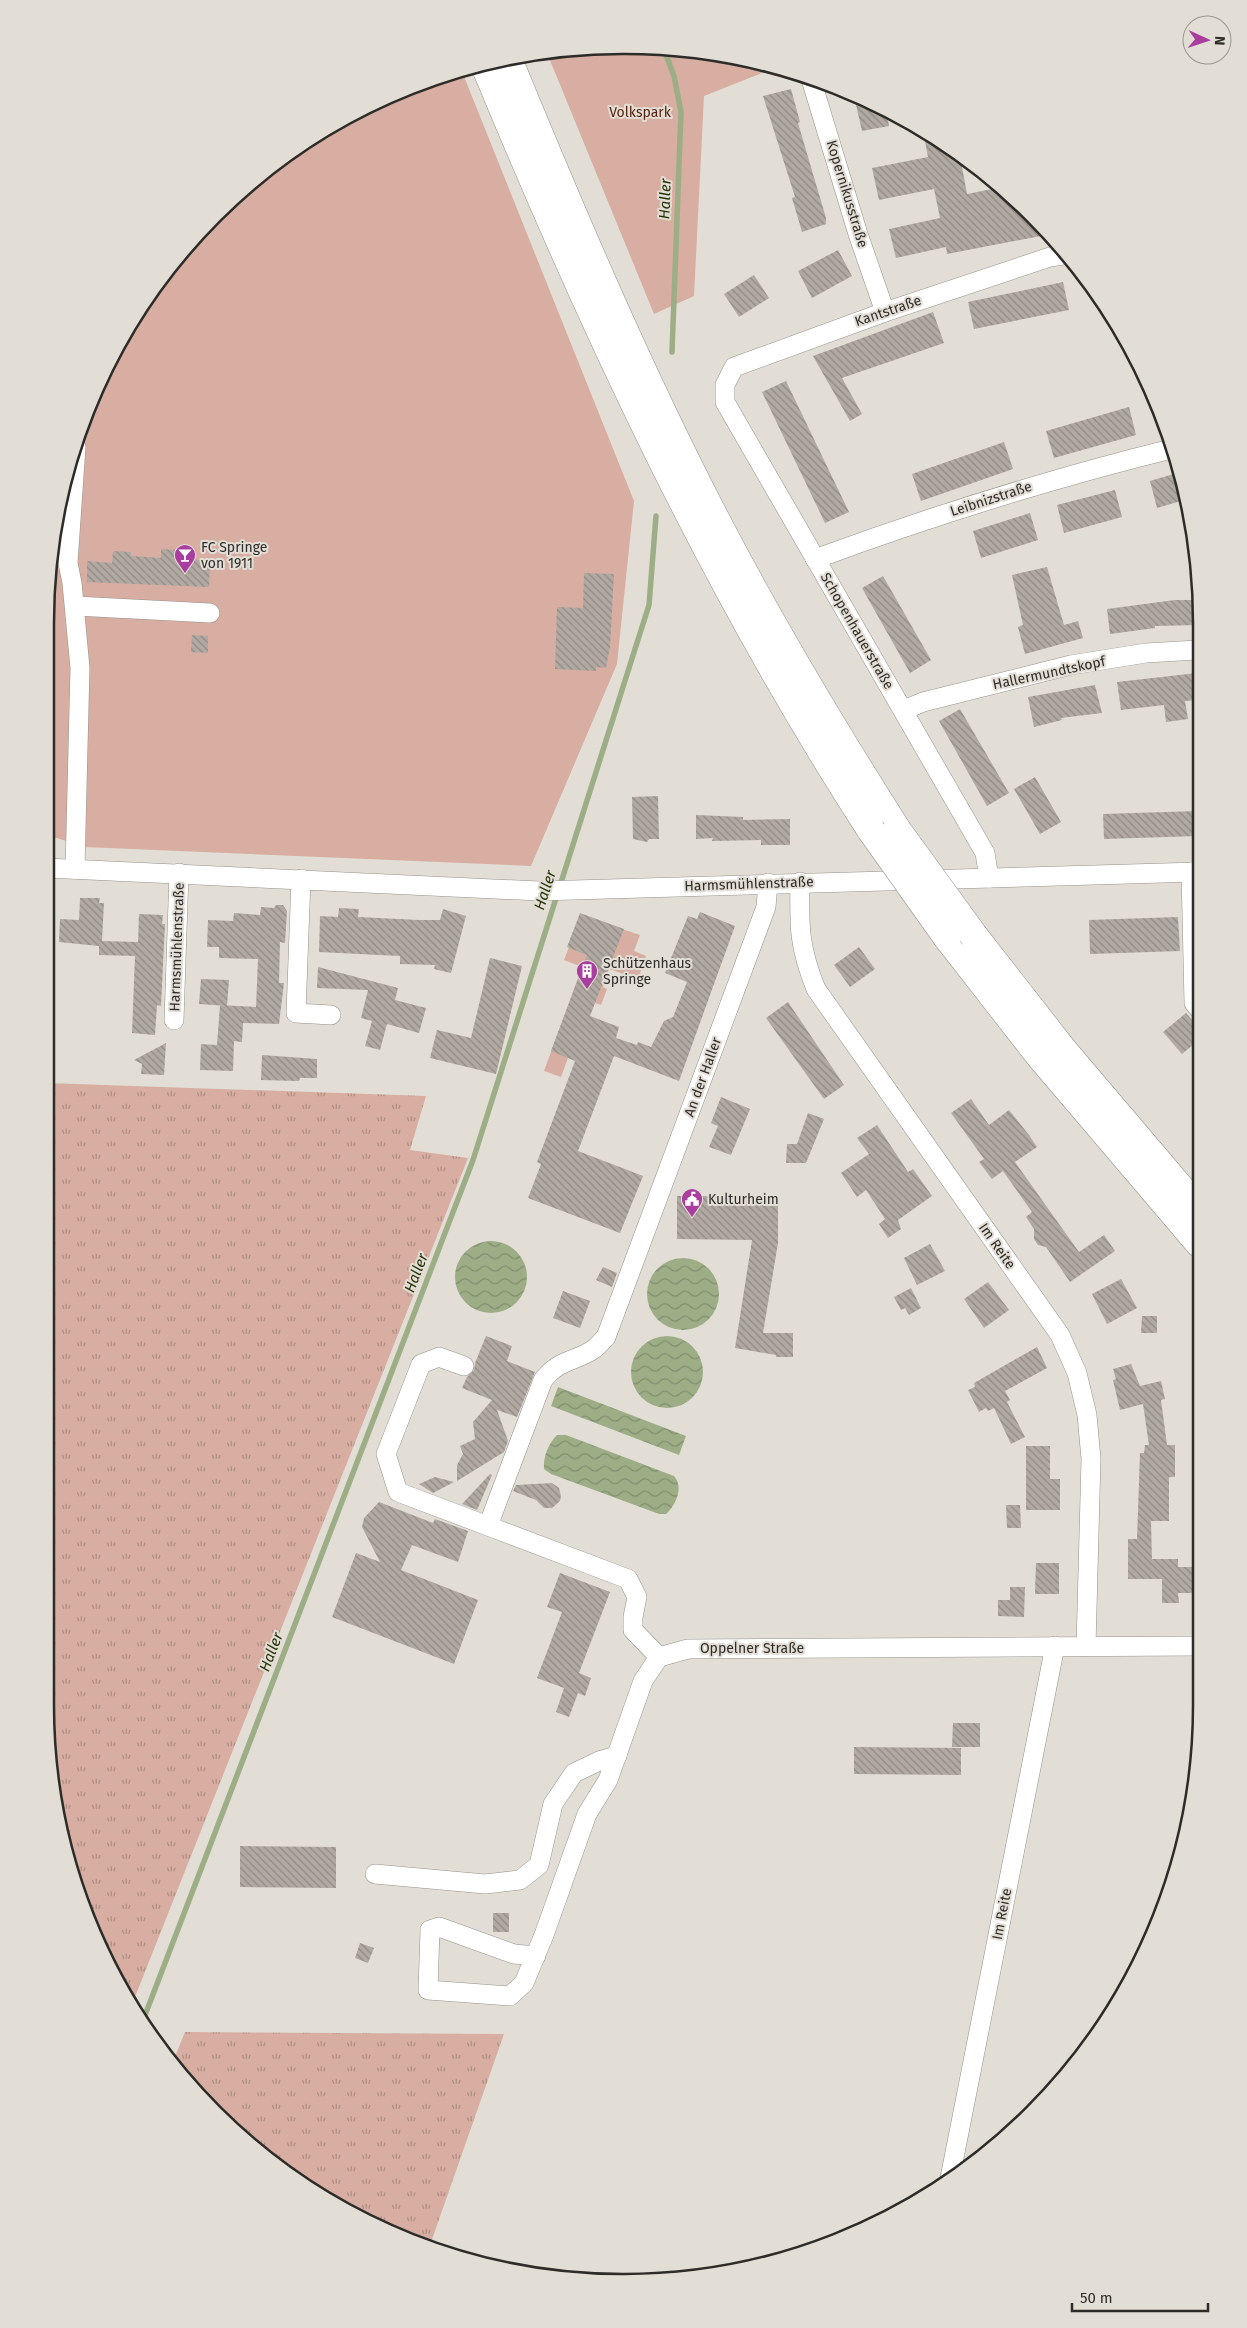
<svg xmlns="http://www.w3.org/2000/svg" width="1247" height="2328" font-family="'Fira Sans',sans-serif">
<defs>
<pattern id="grass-tufts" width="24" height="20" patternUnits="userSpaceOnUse" patternTransform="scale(1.25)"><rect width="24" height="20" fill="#d7aea1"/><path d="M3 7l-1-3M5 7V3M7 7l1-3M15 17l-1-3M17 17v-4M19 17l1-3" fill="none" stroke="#af8e83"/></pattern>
<pattern id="water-waves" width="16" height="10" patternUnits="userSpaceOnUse" patternTransform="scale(1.25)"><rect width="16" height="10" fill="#9dae87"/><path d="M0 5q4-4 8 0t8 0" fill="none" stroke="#808e6e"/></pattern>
<pattern id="building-back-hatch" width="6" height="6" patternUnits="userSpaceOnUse" patternTransform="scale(1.25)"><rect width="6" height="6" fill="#b1a9a2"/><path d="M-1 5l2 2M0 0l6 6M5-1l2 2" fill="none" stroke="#908a84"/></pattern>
</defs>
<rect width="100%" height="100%" fill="#e3ded5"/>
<!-- grass -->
<g fill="url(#grass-tufts)">
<polygon points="46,1083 426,1096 410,1150 468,1158 131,2007 122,1993 76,1891 56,1817 45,1705"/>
<path d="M185 2032 504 2034 429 2248C367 2227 291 2183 242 2140 217 2117 195 2089 172 2064Z"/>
</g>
<!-- park -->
<g fill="#d7aea1">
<polygon points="585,46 699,50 775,68 704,96 694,296 654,314 547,53"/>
<polygon points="461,69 634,501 617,664 531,866 84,847 57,838 46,837 46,586 65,473 122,335 188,242 271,165 367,105"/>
<polygon points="622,929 640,935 634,951 646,956 638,979 609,969 603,987 607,989 601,1005 589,1001 561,1077 544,1071 582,967 564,960 574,934"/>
</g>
<!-- water -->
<g fill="url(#water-waves)">
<circle cx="491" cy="1277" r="36"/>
<circle cx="683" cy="1294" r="36"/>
<circle cx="667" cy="1372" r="36"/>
<polygon points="558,1387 686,1436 679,1455 551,1406"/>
<path d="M557 1435H566L674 1476C684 1487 676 1505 666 1514H659L551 1474 544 1469C543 1457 548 1444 557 1435Z"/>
</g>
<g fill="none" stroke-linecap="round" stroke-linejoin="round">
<!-- stream -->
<g stroke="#9dae87" stroke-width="5.5">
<polyline points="664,49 674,76 681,112 672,352"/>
<polyline points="142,2023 473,1160 649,605 656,516"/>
</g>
</g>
<!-- building -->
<g fill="url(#building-back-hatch)">
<polygon points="791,89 800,122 798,123 826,218 826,224 802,232 792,198 795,197 763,96"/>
<polygon points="854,96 886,110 889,126 862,131"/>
<polygon points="923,130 960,156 967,194 1002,187 1046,235 947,254 946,247 896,258 889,229 940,218 934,189 879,200 872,168 928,157"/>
<polygon points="838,250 852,276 812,298 798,271"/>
<polygon points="754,275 769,298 739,317 724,294"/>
<polygon points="1063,282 1069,310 974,329 968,302"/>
<polygon points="933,312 944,343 842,378 862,414 850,421 813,356"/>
<polygon points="786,381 849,512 825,523 762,392"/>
<polygon points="1129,407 1136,435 1054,458 1046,431"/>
<polygon points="1004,442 1013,469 921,501 912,474"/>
<polygon points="1177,473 1184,500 1157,508 1150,481"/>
<polygon points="1115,490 1122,517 1064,533 1057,505"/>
<polygon points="1030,513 1038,540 981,558 973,531"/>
<polygon points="161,549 178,550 178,559 210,560 209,587 87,582 87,561 112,563 113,551 131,552 131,556 161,558"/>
<polygon points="1047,567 1064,625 1078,621 1083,638 1025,654 1018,627 1023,625 1012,575"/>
<polygon points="584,573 614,574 610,647 606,668 596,667 596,671 555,669 557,607 583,608"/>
<polygon points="883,576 931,660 910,673 862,588"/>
<polygon points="1175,600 1197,600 1197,625 1155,626 1155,628 1110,634 1107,609"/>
<polygon points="192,635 208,636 208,653 191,652"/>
<polygon points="1197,673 1198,700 1185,701 1188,719 1166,722 1164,705 1121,710 1117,682"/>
<polygon points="1095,685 1102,713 1061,718 1062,720 1034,727 1028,697"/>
<polygon points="960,709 1009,793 987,806 939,721"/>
<polygon points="1035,777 1061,822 1040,834 1014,789"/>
<polygon points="658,796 659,839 649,839 647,842 633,839 632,797"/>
<polygon points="1198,811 1198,836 1104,839 1103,814"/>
<polygon points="696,815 743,817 743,820 790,819 790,845 761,845 761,840 712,841 713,838 696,839"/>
<polygon points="80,898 100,898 99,903 104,903 102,941 138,942 139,914 163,915 162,924 165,924 161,1006 157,1005 155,1035 132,1033 135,956 99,955 99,946 59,942 60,919 79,920"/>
<polygon points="276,905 283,905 287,911 285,943 280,942 279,983 284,983 279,1024 243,1023 242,1042 234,1041 233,1071 200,1070 201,1044 217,1045 220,1005 256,1007 258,959 219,958 219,947 207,947 208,920 233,921 234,913 260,915 261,907 274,908"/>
<polygon points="339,908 359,909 358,917 419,920 440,920 443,909 466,916 451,973 434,969 435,965 400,964 400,956 319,952 320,916 338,917"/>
<polygon points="700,912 735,926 679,1081 614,1056 578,1151 643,1176 620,1233 528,1198 541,1164 537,1162 575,1061 551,1051 587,955 567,947 580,913 624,929 590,1016 619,1027 616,1038 637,1045 638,1042 651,1047 664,1021 673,1017 687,982 665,973 688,916 697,919"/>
<polygon points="1178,917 1180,951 1090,954 1089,920"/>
<polygon points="859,947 875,969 850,987 834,965"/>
<polygon points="490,958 522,966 496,1074 430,1058 437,1030 471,1038"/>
<polygon points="318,967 398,988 395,1000 426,1008 419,1033 387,1024 380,1050 365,1046 372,1021 361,1018 368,990 317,988"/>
<polygon points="201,979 229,980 227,1006 199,1004"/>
<polygon points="788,1002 844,1085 824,1099 766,1018"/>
<polygon points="1186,1013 1199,1028 1199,1040 1182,1054 1163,1032"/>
<polygon points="166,1043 164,1075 141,1074 142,1064 134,1060"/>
<polygon points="262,1055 317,1059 317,1078 300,1078 299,1081 261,1080"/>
<polygon points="721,1097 750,1109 731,1155 709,1147 718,1126 711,1123"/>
<polygon points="971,1099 989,1125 1009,1110 1029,1135 1037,1147 1015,1162 1079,1252 1104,1235 1115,1251 1070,1282 1046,1247 1038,1245 1034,1239 1034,1229 1026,1217 1032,1212 1003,1171 992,1179 979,1162 984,1159 951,1113"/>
<polygon points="808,1113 824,1119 806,1163 786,1163 787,1144 797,1144"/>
<polygon points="877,1125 908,1172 913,1169 932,1196 898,1220 901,1229 888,1238 879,1224 885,1219 866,1190 857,1197 841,1173 869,1154 857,1138"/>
<polygon points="677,1196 778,1196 778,1243 763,1333 793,1333 793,1357 776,1357 776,1355 735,1348 752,1240 677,1239"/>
<polygon points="930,1244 945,1271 917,1285 904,1258"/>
<polygon points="603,1267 617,1273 612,1287 596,1280"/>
<polygon points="1121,1279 1137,1308 1107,1324 1092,1294"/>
<polygon points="988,1282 1009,1310 984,1328 964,1299"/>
<polygon points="911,1288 921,1308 909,1315 905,1308 901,1310 894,1297"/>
<polygon points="563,1291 590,1301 580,1328 553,1318"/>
<polygon points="1142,1316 1157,1316 1157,1333 1141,1333"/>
<polygon points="486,1336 512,1346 507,1361 535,1372 517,1417 497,1410 508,1441 504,1452 457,1481 457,1465 463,1454 460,1446 475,1439 473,1422 492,1400 462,1388 467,1377 474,1370 475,1363"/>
<polygon points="1037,1347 1047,1368 1005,1391 1010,1400 1007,1402 1025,1437 1011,1444 994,1408 988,1411 986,1408 979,1412 968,1390 975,1387 974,1383"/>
<polygon points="1131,1364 1140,1386 1161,1381 1165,1399 1161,1400 1167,1445 1175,1445 1175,1477 1169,1477 1169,1521 1151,1521 1152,1559 1178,1559 1178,1567 1200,1567 1200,1593 1178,1593 1179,1603 1162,1603 1162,1579 1128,1579 1128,1539 1137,1539 1140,1453 1144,1453 1145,1445 1149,1445 1143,1404 1120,1410 1113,1380 1116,1379 1113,1369"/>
<polygon points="1026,1446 1050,1446 1050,1479 1060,1479 1060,1510 1026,1510"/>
<polygon points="490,1474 492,1475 477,1510 462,1504"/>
<polygon points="435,1477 454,1482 433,1493 419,1484"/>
<polygon points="552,1483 559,1488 561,1496 560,1501 552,1508 544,1508 536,1500 513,1491 516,1485"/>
<polygon points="379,1502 433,1523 435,1519 468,1531 458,1562 412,1545 401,1570 478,1600 454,1664 332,1617 356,1553 380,1562 362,1527 364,1518"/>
<polygon points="1006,1505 1020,1505 1021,1528 1007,1528"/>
<polygon points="1036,1563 1059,1563 1059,1594 1035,1594"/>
<polygon points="560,1573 610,1592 579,1673 591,1678 585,1696 578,1693 569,1717 556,1712 564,1688 537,1678 562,1612 547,1607"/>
<polygon points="1010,1587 1025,1587 1024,1617 998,1616 998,1600 1010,1600"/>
<polygon points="953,1723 980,1723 980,1747 952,1747"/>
<polygon points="854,1747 961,1748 961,1775 854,1774"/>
<polygon points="240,1846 336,1847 336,1888 240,1887"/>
<rect x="493" y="1913" width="16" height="19"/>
<polygon points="360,1943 374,1948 368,1963 355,1958"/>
</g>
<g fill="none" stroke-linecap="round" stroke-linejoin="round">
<!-- minor casing -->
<g stroke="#969289" stroke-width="20">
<g id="minor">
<polyline points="810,76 858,234 885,312"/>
<path d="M815 559C932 516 1050 479 1171 449"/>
<polyline points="75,606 210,613"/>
<polyline points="904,710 923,702 1071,665 1146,653 1197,650"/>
<polyline points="46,868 539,891 1198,872"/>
<polyline points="75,869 80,668 72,583 68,563 76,447"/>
<polyline points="1191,872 1194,1003 1199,1009"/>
<polyline points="989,878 985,853 725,402 725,385 734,367 885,312 1050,257 1063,255"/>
<polyline points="301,879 296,1013 331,1015"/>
<path d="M800 882C799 927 799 947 816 989L1060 1335 1077 1373 1087 1415 1091 1459 1086 1646"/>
<polyline points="174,1020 179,873"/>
<polyline points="464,1366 439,1357 421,1364 386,1454 398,1492 488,1526"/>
<path d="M659 1657 633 1630V1617L637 1597 628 1579 488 1526 543 1380C559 1359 575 1362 594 1349 598 1346 602 1341 606 1337L766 907 768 883"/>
<polyline points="375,1874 485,1884 520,1880 539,1865 553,1804 574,1773 599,1761 617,1756"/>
<polyline points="536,1956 514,1954 439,1927 430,1930 428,1990 510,1996 524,1983 544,1935 587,1814 608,1780 643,1681 659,1657 688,1649 1200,1646"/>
<polyline points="949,2183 1055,1646"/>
</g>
</g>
<!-- highway casing -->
<g stroke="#969289" stroke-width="29">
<g id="highway">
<path d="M508 59C573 217 640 375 719 526 774 631 834 731 897 830"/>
<path d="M484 63C594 329 714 588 871 830"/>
<polyline points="974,936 1063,1050 1199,1210"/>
<polyline points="947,937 1039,1055 1199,1243"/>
</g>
</g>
<!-- minor -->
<use href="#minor" stroke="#fff" stroke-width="19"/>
<!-- highway -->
<use href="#highway" stroke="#fff" stroke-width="28"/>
<!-- highway-bridge casing -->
<g stroke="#969289" stroke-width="29" stroke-linecap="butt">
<g id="highway-bridge">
<polyline points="871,830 947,937"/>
<polyline points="897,830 974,936"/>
</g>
</g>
<!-- highway-bridge -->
<use href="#highway-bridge" stroke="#fff" stroke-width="28"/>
</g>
<!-- icons -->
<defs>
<g id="bar-pin" transform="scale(1.125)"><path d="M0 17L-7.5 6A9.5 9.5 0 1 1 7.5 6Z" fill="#aa3e9e" stroke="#e3ded5"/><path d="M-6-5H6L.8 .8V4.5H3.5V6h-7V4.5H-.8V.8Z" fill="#fff"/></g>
<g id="building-pin" transform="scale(1.125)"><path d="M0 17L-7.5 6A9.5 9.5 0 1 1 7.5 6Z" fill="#aa3e9e" stroke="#e3ded5"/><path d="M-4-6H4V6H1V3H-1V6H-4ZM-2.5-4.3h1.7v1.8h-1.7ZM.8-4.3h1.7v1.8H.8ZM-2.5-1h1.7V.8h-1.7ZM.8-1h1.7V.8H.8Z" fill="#fff"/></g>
<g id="civic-pin" transform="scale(1.125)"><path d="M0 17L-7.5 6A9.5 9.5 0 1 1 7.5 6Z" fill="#aa3e9e" stroke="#e3ded5"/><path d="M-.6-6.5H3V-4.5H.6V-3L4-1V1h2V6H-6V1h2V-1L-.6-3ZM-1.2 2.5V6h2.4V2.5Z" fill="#fff"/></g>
</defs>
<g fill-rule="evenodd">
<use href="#bar-pin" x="185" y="555"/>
<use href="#building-pin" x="587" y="971"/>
<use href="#civic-pin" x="692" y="1199"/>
</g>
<g text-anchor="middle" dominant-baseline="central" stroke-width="4" stroke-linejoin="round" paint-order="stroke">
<!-- park labels -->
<g font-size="14" fill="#561f0c" stroke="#e3ded5">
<text x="640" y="112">Volkspark</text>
</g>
<!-- street labels -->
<g font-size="14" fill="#2e2c29" stroke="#e3ded5">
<text transform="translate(847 194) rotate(73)">Kopernikusstraße</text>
<text transform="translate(888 311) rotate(-19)">Kantstraße</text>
<text transform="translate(991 499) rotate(-18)">Leibnizstraße</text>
<text transform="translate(857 631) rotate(60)">Schopenhauerstraße</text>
<text transform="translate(1049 673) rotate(-12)">Hallermundtskopf</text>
<text transform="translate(749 884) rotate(-2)">Harmsmühlenstraße</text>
<text transform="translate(177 947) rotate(-88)">Harmsmühlenstraße</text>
<text transform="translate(703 1077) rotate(-70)">An der Haller</text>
<text transform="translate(997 1246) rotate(55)">Im Reite</text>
<text x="752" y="1648">Oppelner Straße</text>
<text transform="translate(1002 1914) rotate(-79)">Im Reite</text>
</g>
<!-- poi labels -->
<g font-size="14" fill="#2e2c29" stroke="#e3ded5" text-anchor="start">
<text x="201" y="547">FC Springe<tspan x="201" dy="16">von 1911</tspan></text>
<text x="603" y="963">Schützenhaus<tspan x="603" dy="16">Springe</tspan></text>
<text x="708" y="1199">Kulturheim</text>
</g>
<!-- water labels -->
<g font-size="15" font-style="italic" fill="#243306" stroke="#e3ded5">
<text transform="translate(665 199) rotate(-88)">Haller</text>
<text transform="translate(545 890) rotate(-72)">Haller</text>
<text transform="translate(416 1273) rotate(-69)">Haller</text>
<text transform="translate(271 1652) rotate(-69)">Haller</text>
</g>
</g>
<!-- crop -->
<path d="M0 0H1247V2328H0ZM623 54H624A569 569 0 0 1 1193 623V1705A569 569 0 0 1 624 2274H623A569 569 0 0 1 54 1705V623A569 569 0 0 1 623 54Z" fill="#e3ded5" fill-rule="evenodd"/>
<path fill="none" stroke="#2e2c29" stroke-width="2.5" d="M623 54H624A569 569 0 0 1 1193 623V1705A569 569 0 0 1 624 2274H623A569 569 0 0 1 54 1705V623A569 569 0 0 1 623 54Z"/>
<!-- north arrow -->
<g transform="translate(1207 40) rotate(93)"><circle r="24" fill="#e3ded5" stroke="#9b9790"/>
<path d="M0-4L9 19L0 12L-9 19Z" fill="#aa3e9e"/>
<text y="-8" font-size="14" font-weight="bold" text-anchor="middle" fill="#2e2c29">N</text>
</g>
<!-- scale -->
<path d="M1072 2303v8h136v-8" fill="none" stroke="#2e2c29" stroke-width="2.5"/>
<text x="1080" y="2303" font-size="15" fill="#2e2c29" stroke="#e3ded5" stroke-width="4" paint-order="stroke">50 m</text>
</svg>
